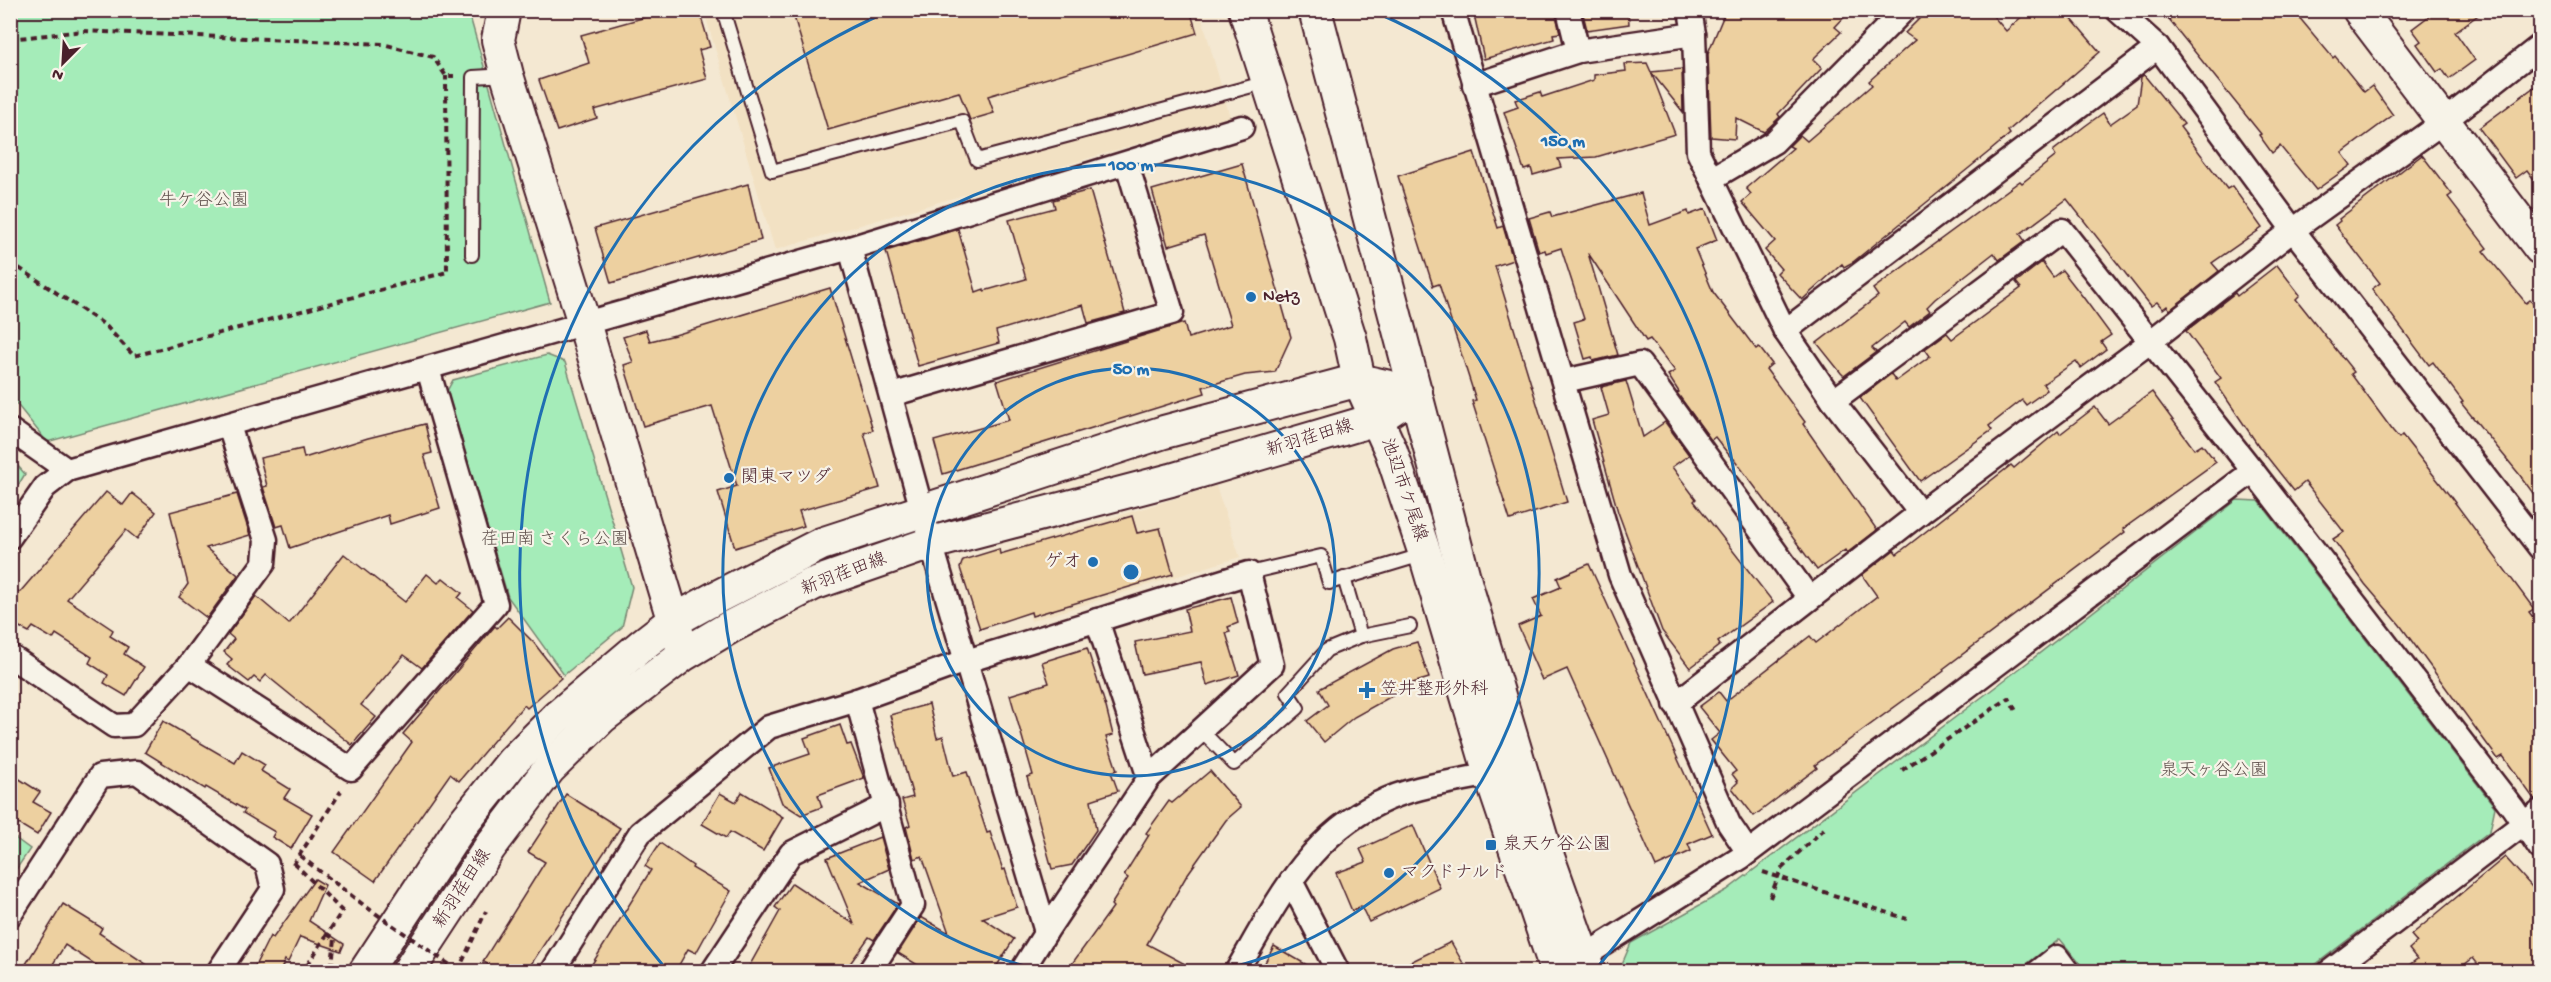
<svg xmlns="http://www.w3.org/2000/svg" width="2551" height="982" font-family="'Gochi Hand','Klee One',sans-serif">
<rect width="100%" height="100%" fill="#f4e8d2"/>
<filter id="ink" filterUnits="userSpaceOnUse"><feTurbulence type="fractalNoise" baseFrequency=".0167" numOctaves="2"/><feDisplacementMap in="SourceGraphic" scale="12" xChannelSelector="R" yChannelSelector="G"/><feConvolveMatrix kernelMatrix="1 2 1 2 8 2 1 2 1" color-interpolation-filters="sRGB"/></filter>
<g filter="url(#ink)">
<!-- built -->
<g fill="#f2e1c3">
<polygon points="704,11 1200,11 1230,117 775,250"/>
<polygon points="1216,486 1240,557 1031,621 1009,549"/>
</g>
<!-- green -->
<g fill="#a5ecb9" stroke="#788672" stroke-width="1.5">
<polygon points="439,10 469,13 550,302 47,442 11,397 11,11"/>
<polygon points="547,355 565,362 632,587 622,627 564,675 508,597 447,391 453,380"/>
<polygon points="11,458 25,474 11,497"/>
<polygon points="2237,500 2259,501 2495,807 2490,831 2307,971 2086,971 2060,939 2017,971 1625,971 1622,964 1631,943 1727,890 2023,666"/>
<polygon points="11,835 30,849 11,877"/>
</g>
<!-- building -->
<g fill="#edd0a0" stroke="#4a1f2b" stroke-width="1.5">
<polygon points="671,10 699,10 710,47 699,50 707,79 594,110 597,118 557,131 539,80 589,63 581,35"/>
<polygon points="792,10 1190,10 1197,33 988,96 994,113 970,120 959,92 828,130"/>
<polygon points="1473,10 1555,10 1560,33 1553,34 1554,39 1484,59"/>
<polygon points="1582,10 1628,10 1629,24 1587,30"/>
<polygon points="1726,10 1851,10 1835,27 1841,32 1813,59 1822,68 1778,114 1780,117 1764,132 1736,118 1735,139 1711,137 1708,53"/>
<polygon points="1928,10 1988,10 2006,31 2029,10 2064,10 2100,52 2008,131 2010,134 1990,151 1853,262 1844,267 1842,264 1802,300 1777,273 1781,269 1765,250 1775,241 1742,202 1751,194 1746,188 1793,148 1789,146 1800,135 1807,141 1872,85 1869,81 1915,40 1905,33"/>
<polygon points="2161,10 2293,10 2333,58 2335,56 2364,92 2372,86 2393,115 2342,153 2351,165 2316,190 2280,146 2272,153 2259,135 2261,134"/>
<polygon points="2437,10 2485,10 2455,32 2475,60 2449,79 2442,69 2437,72 2417,44 2421,41 2412,29"/>
<polygon points="1647,63 1651,72 1682,69 1683,112 1651,72 1675,134 1596,157 1558,159 1561,167 1533,175 1531,168 1524,170 1504,112 1518,107 1515,100 1540,92 1542,97 1594,80 1594,75 1626,71 1625,64"/>
<polygon points="2144,75 2184,124 2180,127 2227,189 2232,186 2262,228 2212,263 2219,271 2170,310 2167,306 2163,309 2157,302 2151,306 2067,199 2020,234 2025,241 1999,260 1994,253 1935,299 1927,307 1930,311 1909,327 1905,322 1872,348 1876,352 1844,376 1841,373 1817,343 1878,296 1873,289 2020,181 2022,183 2056,156 2053,151 2085,126 2103,113 2110,124 2137,105 2141,77"/>
<polygon points="2541,82 2541,189 2527,170 2516,178 2479,128"/>
<polygon points="1474,152 1498,228 1503,226 1513,260 1495,266 1567,502 1510,520 1472,401 1476,400 1439,284 1433,286 1398,176"/>
<polygon points="2422,155 2452,194 2448,197 2487,248 2483,251 2526,303 2530,300 2541,313 2541,504 2519,474 2461,403 2463,402 2433,362 2429,365 2372,289 2380,283 2335,225 2340,221 2339,219"/>
<polygon points="1242,164 1291,337 1275,372 1245,375 1203,387 1205,393 943,474 934,441 1009,420 997,381 1184,323 1188,338 1231,325 1204,235 1168,246 1152,190"/>
<polygon points="748,184 761,240 611,283 595,228"/>
<polygon points="1090,190 1125,313 1088,323 1083,305 996,331 999,343 918,366 886,251 958,229 976,292 984,289 984,291 1026,279 1009,220 1055,208 1053,200"/>
<polygon points="1641,193 1650,225 1688,211 1689,215 1705,209 1717,240 1695,249 1713,292 1756,349 1759,347 1772,364 1766,369 1805,422 1803,424 1877,530 1847,553 1845,550 1817,570 1734,459 1733,460 1715,437 1711,440 1677,393 1679,392 1668,375 1675,371 1650,339 1646,341 1588,253 1618,355 1593,361 1592,357 1585,359 1574,322 1584,319 1561,248 1546,253 1545,250 1539,252 1529,218 1550,212 1552,217"/>
<polygon points="2042,262 2053,277 2062,270 2083,297 2111,335 2101,342 2106,349 2081,368 2076,361 2043,384 2047,390 2026,405 2022,400 1989,426 1992,430 1920,481 1860,398 1891,374 1896,381 1930,356 1925,349 1947,333 1952,339 2021,288 2016,282"/>
<polygon points="2277,265 2300,295 2296,299 2354,372 2351,374 2393,431 2399,438 2402,435 2450,496 2534,609 2529,612 2541,628 2541,798 2534,799 2503,756 2498,759 2400,625 2365,584 2333,539 2344,532 2305,482 2294,491 2260,448 2215,382 2221,378 2186,331 2235,293 2237,296"/>
<polygon points="830,288 873,430 864,433 880,488 799,511 804,526 735,548 718,492 737,486 712,406 643,426 624,365 633,362 623,337 646,330 650,341 675,335"/>
<polygon points="1626,381 1643,437 1665,422 1689,455 1672,467 1696,499 1694,501 1773,602 1718,642 1720,645 1690,668 1662,631 1618,512 1592,420 1609,415 1601,387"/>
<polygon points="2152,392 2194,449 2202,444 2216,462 2123,529 2125,532 1943,669 1944,671 1815,765 1817,768 1754,816 1732,788 1738,782 1732,774 1736,771 1711,740 1720,733 1699,707 1719,692 1726,701 1810,636 1816,643 1877,596 1862,575 1894,550 1897,554 2011,465 2014,468 2058,431 2060,434 2095,407 2108,424"/>
<polygon points="425,424 432,453 424,455 440,508 390,524 388,515 290,548 283,525 276,527 263,487 267,486 260,458 302,449 304,458 368,438"/>
<polygon points="106,492 123,505 132,493 156,512 137,539 126,530 67,599 113,630 110,636 128,647 124,654 144,667 126,696 104,683 108,675 89,663 92,657 56,634 53,639 33,627 29,632 10,622 10,587 20,592"/>
<polygon points="237,494 250,535 206,548 238,575 207,618 179,597 188,584 170,512"/>
<polygon points="1132,516 1137,533 1160,528 1173,574 1032,616 1031,612 980,629 960,568 963,560 999,549 1000,554"/>
<polygon points="344,554 405,602 427,574 438,583 443,578 462,593 458,598 473,610 422,668 404,655 361,705 376,717 352,745 266,675 260,682 254,677 249,682 227,665 232,659 224,652 234,639 228,634 256,596 289,624"/>
<polygon points="1589,564 1712,834 1688,844 1691,851 1656,867 1567,669 1542,680 1518,626 1541,616 1533,599 1561,587 1557,578"/>
<polygon points="1231,597 1238,623 1228,627 1230,632 1226,633 1239,675 1207,685 1201,662 1142,674 1135,642 1190,631 1185,609"/>
<polygon points="508,617 534,643 561,678 527,708 524,705 459,781 450,774 375,881 334,852 412,742 403,734 495,626 497,628"/>
<polygon points="1417,642 1429,678 1396,688 1399,692 1354,717 1324,742 1307,721 1328,705 1319,689 1393,649"/>
<polygon points="1087,648 1106,707 1113,735 1106,737 1117,770 1111,772 1118,791 1091,800 1096,830 1072,865 1052,869 1027,777 1033,775 1010,695 1049,683 1042,662"/>
<polygon points="929,704 937,738 943,736 953,776 967,772 987,833 990,832 1003,870 1005,869 1017,907 982,918 1014,939 993,972 929,972 898,953 921,917 949,933 922,856 914,859 906,827 910,825 902,800 913,797 890,715"/>
<polygon points="163,721 235,763 242,751 265,765 261,771 290,789 284,798 312,814 291,849 272,837 275,832 243,813 245,810 206,787 205,789 145,752"/>
<polygon points="840,725 847,745 851,744 864,778 818,795 822,807 801,815 782,803 769,768 810,754 804,738"/>
<polygon points="1210,771 1241,807 1226,820 1187,875 1147,944 1200,972 1066,972 1113,907 1111,905 1128,878 1124,875 1149,835 1146,833 1169,801 1172,803"/>
<polygon points="10,773 40,792 33,802 51,812 37,835 19,824 10,837"/>
<polygon points="742,792 783,817 763,851 730,832 726,838 702,824 720,793 736,802"/>
<polygon points="566,794 620,828 526,972 499,972 483,961 545,862 528,852"/>
<polygon points="1413,825 1440,888 1369,922 1361,906 1352,911 1336,873 1366,862 1360,849"/>
<polygon points="880,837 889,869 860,882 898,904 874,940 869,937 844,972 746,972 780,911 775,907 792,883 854,924 827,858"/>
<polygon points="660,843 693,866 692,868 731,891 707,933 696,953 688,949 675,972 587,972 651,870 645,866"/>
<polygon points="2505,857 2541,897 2541,972 2484,972 2473,958 2455,972 2400,972 2417,959 2409,949 2417,942 2411,935"/>
<polygon points="315,879 325,885 309,921 344,944 341,951 300,937 288,962 285,960 280,972 252,972 270,936 273,938"/>
<polygon points="63,904 102,928 99,933 158,972 107,972 65,945 48,972 21,972"/>
<polygon points="1451,942 1468,972 1390,972"/>
<polygon points="1274,946 1319,972 1260,972"/>
</g>
<g fill="none" stroke-linecap="round" stroke-linejoin="round">
<!-- lane casing -->
<g stroke="#4a1f2b" stroke-width="16">
<g id="lane">
<polyline points="723,10 772,171 962,121 977,160 1267,82"/>
<polyline points="472,255 473,77 507,75"/>
<polyline points="1249,573 1321,556 1329,583 1425,554"/>
<polyline points="1344,578 1361,636"/>
<polyline points="1201,730 1234,764 1298,708 1288,693 1327,650 1361,636 1410,626"/>
</g>
</g>
<!-- street casing -->
<g stroke="#4a1f2b" stroke-width="27">
<g id="street">
<polyline points="1453,10 1620,575 1729,824 1748,852"/>
<polyline points="1568,10 1578,51"/>
<polyline points="1690,10 1694,34 1698,152 1785,331 1833,401 1920,513"/>
<polyline points="2117,10 2158,47 2293,230 2540,548"/>
<polyline points="1474,85 1578,51 1694,34"/>
<polyline points="1711,179 1774,142 1904,10"/>
<polyline points="850,248 931,543 1046,932 1021,972"/>
<polyline points="1785,331 2158,47"/>
<polyline points="1564,381 1640,364 1809,598"/>
<polyline points="891,395 1172,313 1127,164"/>
<polyline points="1833,401 2062,230 2253,471 2513,808 2540,848"/>
<polyline points="10,430 67,470"/>
<polyline points="10,537 45,487 67,470 850,248 1242,127"/>
<polyline points="1097,620 1149,778"/>
<polyline points="10,656 114,726 134,725 189,665 264,563 266,540 229,426"/>
<polyline points="189,665 351,769 496,604 428,369"/>
<polyline points="857,700 913,905 869,972"/>
<polyline points="1675,704 1920,513 2150,342 2293,230 2443,122 2540,46"/>
<polyline points="1291,881 1338,972"/>
<polyline points="10,915 100,776 137,772 267,864 273,889 218,972"/>
<polyline points="1583,957 1742,857 2253,471"/>
<polyline points="552,972 640,833 769,727 857,700 957,664 1249,573 1272,665 1149,778 1046,932"/>
<polyline points="712,972 791,853 887,805"/>
<path d="M1236 972C1275 906 1306 838 1379 803 1412 786 1454 782 1490 774"/>
<polyline points="2038,972 2057,957 2068,972"/>
<polyline points="2329,972 2540,811"/>
</g>
</g>
<!-- secondary casing -->
<g stroke="#4a1f2b" stroke-width="36">
<g id="secondary">
<polyline points="504,10 498,40 507,75 584,323 679,639"/>
<polyline points="1245,10 1350,338 1359,380 1391,451 1425,554 1490,774 1557,972"/>
<polyline points="1315,10 1466,585 1542,840 1589,972"/>
<polyline points="2359,10 2540,248"/>
<polyline points="365,972 461,826 513,761 557,717 642,645 673,621 715,598 821,544 1164,432 1359,380 1416,393"/>
<polyline points="408,972 490,847 549,769 602,717 683,655 730,627 813,584 931,543 1171,480 1377,419 1416,393"/>
</g>
</g>
<!-- path -->
<g stroke="#4a1f2b" stroke-width="4" stroke-dasharray="6 4.5" stroke-linecap="butt">
<polyline points="10,39 83,31 383,44 433,57 446,76 454,76"/>
<polyline points="10,262 105,325 134,356 447,272 446,76"/>
<polyline points="1902,770 2009,698 2016,711"/>
<polyline points="294,863 342,911 303,972"/>
<polyline points="293,865 341,791"/>
<polyline points="1763,872 1907,919"/>
<polyline points="1770,898 1781,869 1824,829"/>
<polyline points="327,934 335,939 332,964"/>
<polyline points="458,971 486,911"/>
</g>
<!-- lane -->
<use href="#lane" stroke="#f7f3e8" stroke-width="12"/>
<!-- street -->
<use href="#street" stroke="#f7f3e8" stroke-width="22"/>
<!-- secondary -->
<use href="#secondary" stroke="#f7f3e8" stroke-width="32"/>
<!-- path-bridge -->
<polyline stroke="#4a1f2b" stroke-width="4" stroke-dasharray="6 4.5" stroke-linecap="butt" points="300,856 365,906 460,972"/>
</g>
</g>
<!-- distance rings -->
<g fill="none" stroke="#1f6fb2" stroke-width="3">
<circle cx="1131" cy="572" r="204"/>
<path d="M1046 971A408 408 0 1 1 1216 971"/>
<path d="M666 969A611 611 0 0 1 887 12M1375 12A611 611 0 0 1 1596 969"/>
</g>
<!-- markers -->
<g fill="#1f6fb2" stroke="#f7f3e8" stroke-width="2">
<circle cx="1251" cy="297" r="6"/>
<circle cx="729" cy="478" r="6"/>
<circle cx="1093" cy="562" r="6"/>
<path d="M1364 681h6v6h6v6h-6v6h-6v-6h-6v-6h6z"/>
<rect x="1485" y="839" width="12" height="12" rx="3"/>
<circle cx="1389" cy="873" r="6"/>
</g>
<g text-anchor="middle" dominant-baseline="central" stroke-width="4.5" stroke-linejoin="round" paint-order="stroke">
<!-- park labels -->
<g font-size="18" fill="#61524e" stroke="#f7f3e8">
<text x="204" y="201">牛ケ谷公園</text>
<text x="555" y="540">荏田南 さくら公園</text>
<text x="2214" y="771">泉天ヶ谷公園</text>
</g>
<!-- poi labels -->
<g font-size="18" fill="#4a1f2b" stroke="#f7f3e8" text-anchor="start">
<text x="1263" y="297">Netz</text>
<text x="741" y="478">関東マツダ</text>
<text x="1081" y="562" text-anchor="end">ゲオ</text>
<text x="1380" y="690">笠井整形外科</text>
<text x="1503" y="845">泉天ケ谷公園</text>
<text x="1401" y="873">マクドナルド</text>
</g>
<!-- street labels -->
<g font-size="18" fill="#4a1f2b" stroke="#f7f3e8">
<text transform="translate(1310 439) rotate(-17)">新羽荏田線</text>
<text transform="translate(1403 490) rotate(71)">池辺市ケ尾線</text>
<text transform="translate(844 575) rotate(-21)">新羽荏田線</text>
<text transform="translate(463 889) rotate(-57)">新羽荏田線</text>
</g>
</g>
<circle cx="1131" cy="572" r="9" fill="#1f6fb2" stroke="#f7f3e8" stroke-width="3"/>
<g font-size="18" text-anchor="middle" font-weight="bold" fill="#1f6fb2" stroke="#f7f3e8" stroke-width="4.5" stroke-linejoin="round" paint-order="stroke">
<text x="1563" y="146">150 m</text>
<text x="1131" y="170">100 m</text>
<text x="1131" y="374">50 m</text>
</g>
<!-- margin -->
<rect width="2551" height="982" fill="none" stroke="#f7f3e8" stroke-width="36"/>
<rect x="18" y="18" width="2515" height="946" fill="none" stroke="#4a1f2b" stroke-width="2" filter="url(#ink)"/>
<!-- north arrow -->
<g transform="translate(63 63) rotate(204)" stroke="#f7f3e8" stroke-width="4.5" paint-order="stroke">
<path d="M0-4.5L10 22L0 15L-10 22Z" fill="#4a1f2b"/>
<text y="-9" font-size="16" font-weight="bold" text-anchor="middle" fill="#4a1f2b">N</text>
</g>
</svg>
